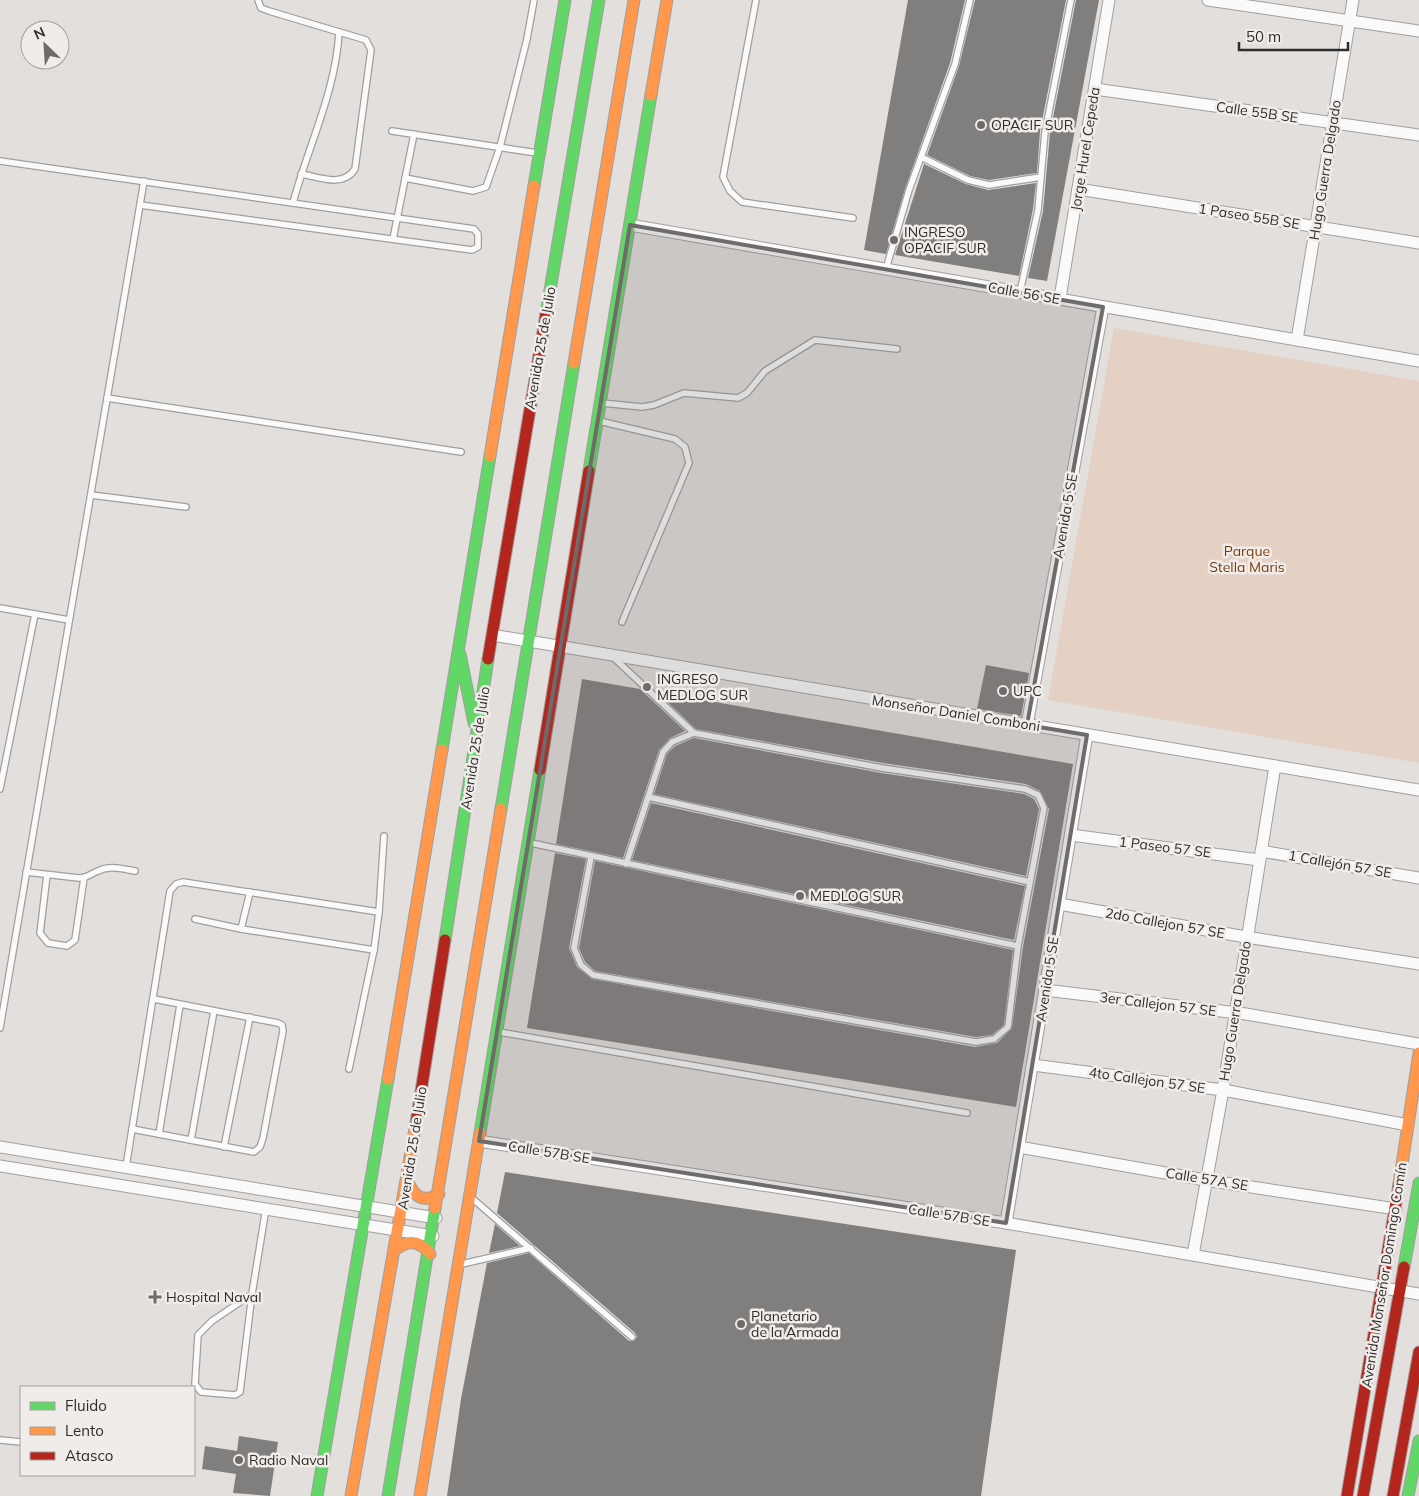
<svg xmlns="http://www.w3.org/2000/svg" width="1419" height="1496" font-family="Mulish,sans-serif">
<rect width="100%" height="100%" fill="#e2dfdd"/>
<!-- green -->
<polygon fill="#e5d0c4" points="1114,328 1419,381 1419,763 1048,700"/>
<!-- building -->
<g fill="#817f7e">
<polygon points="908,0 965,0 950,63 905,189 886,254 864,250"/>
<polygon points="975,0 1066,0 1040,131 1037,173 989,180 970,176 927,155 959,66"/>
<polygon points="1076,0 1099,0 1047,281 1028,278 1043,211 1050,133"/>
<polygon points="924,164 966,184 988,190 1036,183 1033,209 1019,276 895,255"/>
<polygon points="986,665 1029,673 1021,716 977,709"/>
<polygon points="582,679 640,689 685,731 670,738 659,750 623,858 556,844"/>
<polygon points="657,692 1073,764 1016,1107 527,1028 555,853 586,859 569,948 577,967 592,979 975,1047 997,1043 1012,1028 1023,947 1049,809 1040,791 1026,784 883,763 696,729"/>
<polygon points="694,738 881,773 1024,794 1034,799 1039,809 1026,876 654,794 667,754 675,746"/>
<polygon points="651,803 1025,886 1014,940 632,860"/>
<polygon points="595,861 1013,950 1004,1025 992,1035 976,1037 595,971 585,962 579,948"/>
<polygon points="505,1172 1016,1250 981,1496 447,1496 461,1399 487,1263 529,1253 629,1341 634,1341 637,1337 635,1333 497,1213"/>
<polygon points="495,1224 520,1246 489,1253"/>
<polygon points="239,1436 278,1442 270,1496 233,1493 236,1474 202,1469 205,1446 237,1451"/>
</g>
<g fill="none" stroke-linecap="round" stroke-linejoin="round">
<!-- lane casing -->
<g stroke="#a19f9e" stroke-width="8">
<g id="lane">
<path d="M258 0 261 8 269 11 339 32C336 91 308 146 293 203"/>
<polyline points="756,0 723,177 730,191 742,202 853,218"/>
<polyline points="392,131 537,153"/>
<polyline points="921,157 968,180 989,185 1041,177"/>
<polyline points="0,161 474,229 478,234 478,247 472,250 140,205"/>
<path d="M301 174C319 177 343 188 355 169L371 50 366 40 339 32"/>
<polyline points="405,178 473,191 486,187 500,147 527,39 534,0"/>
<polyline points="393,239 414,134"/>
<polyline points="886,269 909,190 955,64 970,0"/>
<polyline points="1020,292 1038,210 1045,132 1071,0"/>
<polyline points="107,398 461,452"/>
<polyline points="602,403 642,407 654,405 684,393 738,398 747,393 765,371 815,340 897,349"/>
<polyline points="599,421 675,439 685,447 689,463 622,622"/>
<polyline points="91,495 186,507"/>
<polyline points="0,608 69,620"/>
<polyline points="614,658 694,733"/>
<polyline points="0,789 35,614"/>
<polyline points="648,797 1030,882"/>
<polyline points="531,843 1018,946"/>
<polyline points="591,857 574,948 581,965 593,975 976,1042 994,1039 1008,1027 1018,946 1044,808 1038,795 1025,789 882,768 694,733 672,742 663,752 626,864"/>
<path d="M26 872 79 878C87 878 90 874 98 871 110 865 122 869 135 871"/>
<polyline points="47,875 40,933 48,943 67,946 75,940 84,878"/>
<polyline points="195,919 241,929 374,950"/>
<polyline points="241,929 250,892"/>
<polyline points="0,1028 144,181"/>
<polyline points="499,1032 967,1113"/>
<polyline points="349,1069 374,950 379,912"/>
<polyline points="132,1129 254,1152 260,1147 263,1138 283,1031 282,1025 278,1023 154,999"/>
<polyline points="159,1134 180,1005"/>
<polyline points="191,1140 214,1011"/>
<polyline points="224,1147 250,1017"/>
<polyline points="126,1167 170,891 176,884 183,882 379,912 384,836"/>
<polyline points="473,1199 632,1337"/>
<polyline points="462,1264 531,1248"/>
<polyline points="252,1294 212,1321 198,1335 195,1384 201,1392 235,1395 240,1392 252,1294 266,1208"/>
<polyline points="0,1440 21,1442"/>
</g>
</g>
<!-- street casing -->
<g stroke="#a19f9e" stroke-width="13">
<g id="street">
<polyline points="1208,0 1419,31"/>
<polyline points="1095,89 1419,135"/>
<polyline points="1078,189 1419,243"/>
<polyline points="630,225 1419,361"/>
<polyline points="1060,298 1109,0"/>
<polyline points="1297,340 1353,0"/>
<polyline points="492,635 1419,790"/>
<polyline points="1027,725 1103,307"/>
<polyline points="1071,835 1259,860"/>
<polyline points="1261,851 1419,878"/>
<polyline points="1059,904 1246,937 1419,964"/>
<polyline points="1045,990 1246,1014 1419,1044"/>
<polyline points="1033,1065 1223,1090 1408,1125"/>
<polyline points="479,1141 1006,1223 1419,1294"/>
<polyline points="0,1147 436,1218"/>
<polyline points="1019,1147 1205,1180 1396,1209"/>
<polyline points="0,1166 433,1236"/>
<polyline points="1006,1223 1087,735"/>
<polyline points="1193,1255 1223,1090 1275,766"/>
</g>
</g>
<!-- fast casing -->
<g stroke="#a19f9e" stroke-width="13">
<g id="fast">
<polyline points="534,186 565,0"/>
<polyline points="546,314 599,0"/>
<polyline points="589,471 651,95"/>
<polyline points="460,654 474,723"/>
<polyline points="442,750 490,456"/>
<polyline points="501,809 574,363"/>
<polyline points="445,940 488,659"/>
<polyline points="480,1133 540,770"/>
<polyline points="1404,1267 1419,1183"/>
<polyline points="317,1496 388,1079"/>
<polyline points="388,1496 435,1208"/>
<polyline points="1408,1496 1419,1441"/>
</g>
</g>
<!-- slow casing -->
<g stroke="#a19f9e" stroke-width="13">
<g id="slow">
<polyline points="651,95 667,0"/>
<polyline points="574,363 634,0"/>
<polyline points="490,456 534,186"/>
<polyline points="388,1079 442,750"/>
<path d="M407 1180C414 1196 422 1204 439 1194"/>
<polyline points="1399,1184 1419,1053"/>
<polyline points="435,1208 501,809"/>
<path d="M396 1249C409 1239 420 1241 430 1254"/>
<polyline points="351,1496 416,1123"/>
<polyline points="420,1496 480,1133"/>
</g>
</g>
<!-- jam casing -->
<g stroke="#a19f9e" stroke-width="13">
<g id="jam">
<polyline points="488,659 546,314"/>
<polyline points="540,770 589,471"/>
<polyline points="416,1123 445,940"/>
<polyline points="1347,1496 1399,1184"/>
<polyline points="1363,1496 1404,1267"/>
<polyline points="1393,1496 1419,1352"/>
</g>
</g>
<!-- lane -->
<use href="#lane" stroke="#fbfafa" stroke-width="5.5"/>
<!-- street -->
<use href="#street" stroke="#fbfafa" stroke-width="11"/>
<!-- fast -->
<use href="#fast" stroke="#63d668" stroke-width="11"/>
<!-- slow -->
<use href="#slow" stroke="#ff974d" stroke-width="11"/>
<!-- jam -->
<use href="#jam" stroke="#b3261e" stroke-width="11"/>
</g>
<!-- marked area -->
<path fill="#6e6b6a" fill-opacity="0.2" stroke="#6e6b6a" stroke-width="4" stroke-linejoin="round" d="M630 225 1103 307 1027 725 1087 735 1006 1223 479 1141Z"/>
<!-- markers -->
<g fill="#6e6b6a" stroke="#f0ecea" stroke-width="2">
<circle cx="981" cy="125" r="5"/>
<circle cx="894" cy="240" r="5"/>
<circle cx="647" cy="687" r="5"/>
<circle cx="1003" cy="691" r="5"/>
<circle cx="800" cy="896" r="5"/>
<path d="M152.5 1289.5h5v5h5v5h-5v5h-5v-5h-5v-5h5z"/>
<circle cx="741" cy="1324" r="5"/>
<circle cx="239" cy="1460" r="5"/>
</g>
<g text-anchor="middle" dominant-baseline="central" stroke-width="5" stroke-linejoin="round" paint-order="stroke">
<!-- street labels -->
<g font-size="14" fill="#2f2d2c" stroke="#f0ecea">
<text transform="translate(1257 112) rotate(8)">Calle 55B SE</text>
<text transform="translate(1085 149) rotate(-81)">Jorge Hurel Cepeda</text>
<text transform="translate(1325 170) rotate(-81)">Hugo Guerra Delgado</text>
<text transform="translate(1249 216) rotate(9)">1 Paseo 55B SE</text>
<text transform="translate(1024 293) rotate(10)">Calle 56 SE</text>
<text transform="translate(540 348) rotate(-80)">Avenida 25 de Julio</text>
<text transform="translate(1065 516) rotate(-80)">Avenida 5 SE</text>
<text transform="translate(956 713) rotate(9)">Monseñor Daniel Comboni</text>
<text transform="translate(475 748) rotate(-81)">Avenida 25 de Julio</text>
<text transform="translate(1165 847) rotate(7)">1 Paseo 57 SE</text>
<text transform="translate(1340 864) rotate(10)">1 Callejón 57 SE</text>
<text transform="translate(1165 923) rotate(10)">2do Callejon 57 SE</text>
<text transform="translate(1047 979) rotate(-81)">Avenida 5 SE</text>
<text transform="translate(1158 1004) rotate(7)">3er Callejon 57 SE</text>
<text transform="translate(1235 1011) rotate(-81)">Hugo Guerra Delgado</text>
<text transform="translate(1147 1080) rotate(8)">4to Callejon 57 SE</text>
<text transform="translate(412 1148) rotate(-81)">Avenida 25 de Julio</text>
<text transform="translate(549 1152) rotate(9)">Calle 57B SE</text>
<text transform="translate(1207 1179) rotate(9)">Calle 57A SE</text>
<text transform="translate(949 1215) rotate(9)">Calle 57B SE</text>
<text transform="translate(1384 1275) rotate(-81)">Avenida Monseñor Domingo Comín</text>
</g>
<!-- poi labels -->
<g font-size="14" fill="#2f2d2c" stroke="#f0ecea" text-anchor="start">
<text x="991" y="125">OPACIF SUR</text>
<text x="904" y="232">INGRESO<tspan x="904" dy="16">OPACIF SUR</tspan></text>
<text x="657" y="679">INGRESO<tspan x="657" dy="16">MEDLOG SUR</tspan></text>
<text x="1013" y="691">UPC</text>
<text x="810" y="896">MEDLOG SUR</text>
<text x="166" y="1297">Hospital Naval</text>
<text x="751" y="1316">Planetario<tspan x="751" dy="16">de la Armada</tspan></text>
<text x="249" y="1460">Radio Naval</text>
</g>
<!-- park labels -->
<g font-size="14" fill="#7b3b08" stroke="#f0ecea">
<text x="1247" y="551">Parque<tspan x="1247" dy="16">Stella Maris</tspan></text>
</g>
</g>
<!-- legend -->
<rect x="20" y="1386" width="175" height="90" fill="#f0ecea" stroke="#a3a09e"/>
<rect x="30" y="1402" width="25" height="8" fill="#63d668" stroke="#a3a09e"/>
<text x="65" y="1411" font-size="15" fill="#2f2d2c">Fluido</text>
<rect x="30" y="1427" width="25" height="8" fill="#ff974d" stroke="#a3a09e"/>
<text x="65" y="1436" font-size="15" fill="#2f2d2c">Lento</text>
<rect x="30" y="1452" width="25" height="8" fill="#b3261e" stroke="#a3a09e"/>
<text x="65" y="1461" font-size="15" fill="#2f2d2c">Atasco</text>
<!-- north arrow -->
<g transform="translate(45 45) rotate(335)"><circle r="24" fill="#f0ecea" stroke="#a3a09e"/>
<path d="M0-4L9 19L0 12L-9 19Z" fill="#6e6b6a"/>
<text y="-8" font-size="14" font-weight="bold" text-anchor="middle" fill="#2f2d2c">N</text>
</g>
<!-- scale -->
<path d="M1239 42v8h109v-8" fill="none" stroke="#2f2d2c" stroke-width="2.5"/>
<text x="1246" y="42" font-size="15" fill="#2f2d2c" stroke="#f0ecea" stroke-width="4" paint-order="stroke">50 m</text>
</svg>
